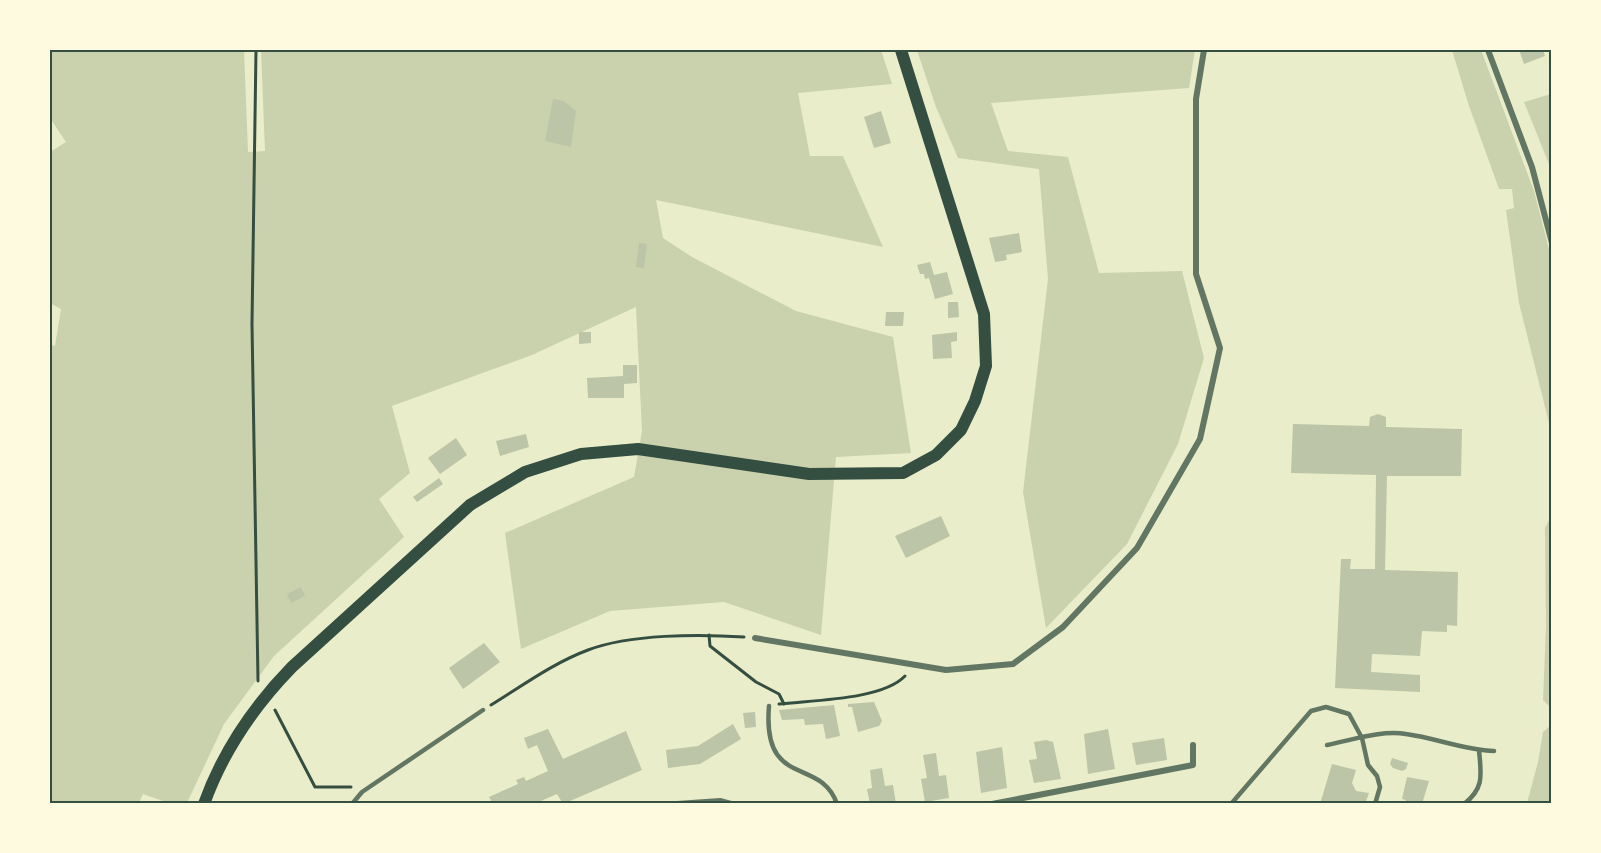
<svg xmlns="http://www.w3.org/2000/svg" width="1601" height="853" font-family="Overpass,sans-serif">
<rect width="100%" height="100%" fill="#e9edc9"/>
<!-- green -->
<g fill="#cad2ad">
<polygon points="50,50 244,50 248,152 265,151 261,50 881,50 892,84 798,93 810,156 843,156 883,247 656,200 663,238 692,257 796,311 893,337 911,453 836,457 821,635 724,602 610,611 521,649 505,533 634,477 642,431 636,307 532,355 392,406 410,473 379,499 404,537 274,656 224,724 187,803 169,803 143,794 139,803 50,803 50,344 55,346 61,309 50,303 50,152 66,142 50,118"/>
<polygon points="917,50 1195,50 1189,88 991,103 1008,151 1068,157 1099,273 1182,271 1204,358 1178,444 1127,544 1046,628 1023,492 1048,279 1039,169 958,158 936,107"/>
<polygon points="1452,50 1481,50 1534,191 1550,253 1551,431 1519,303 1506,210 1514,208 1512,189 1499,189 1468,103"/>
<polygon points="1551,94 1552,94 1551,169 1524,102"/>
<polygon points="1551,516 1551,708 1543,700 1546,626 1545,528"/>
<polygon points="1551,714 1551,803 1527,803 1538,762 1543,732 1550,726"/>
</g>
<!-- building -->
<g fill="#bcc5a7">
<polygon points="1519,50 1543,50 1545,56 1524,64"/>
<polygon points="553,99 564,101 576,111 571,147 545,141"/>
<polygon points="881,111 891,143 874,148 864,117"/>
<polygon points="1019,233 1022,252 1006,255 1007,260 995,262 989,238"/>
<polygon points="639,243 647,244 644,268 636,267"/>
<polygon points="930,262 934,275 947,272 953,294 935,299 929,278 925,279 924,274 920,274 917,265"/>
<polygon points="948,302 958,302 959,317 948,318"/>
<polygon points="886,312 904,312 903,326 885,326"/>
<polygon points="579,332 591,332 591,343 579,344"/>
<polygon points="957,332 957,341 951,342 952,358 933,359 932,335"/>
<polygon points="623,365 637,365 637,383 624,384 624,398 588,398 587,378 623,376"/>
<polygon points="1378,414 1386,417 1386,427 1462,429 1461,476 1387,476 1385,570 1458,572 1457,626 1447,625 1447,632 1422,631 1420,656 1372,654 1371,672 1420,675 1420,692 1335,688 1341,559 1351,559 1350,569 1375,569 1376,475 1291,473 1293,424 1369,426 1370,417"/>
<polygon points="526,434 529,447 500,456 496,441"/>
<polygon points="456,438 467,455 440,474 428,458"/>
<polygon points="439,478 443,484 417,502 413,497"/>
<polygon points="941,516 950,536 906,558 895,536"/>
<polygon points="301,587 305,596 291,603 287,594"/>
<polygon points="484,643 500,662 463,689 449,668"/>
<polygon points="874,702 882,721 879,726 858,732 852,707 848,707 848,704"/>
<polygon points="834,705 840,736 826,739 823,724 805,725 804,719 782,720 779,710"/>
<polygon points="755,712 756,727 745,728 743,713"/>
<polygon points="733,724 741,739 700,764 668,768 666,750 698,746"/>
<polygon points="548,729 563,759 626,731 642,770 563,804 557,794 534,804 493,804 489,797 518,784 516,780 524,777 526,781 548,771 537,745 528,749 524,738"/>
<polygon points="1108,729 1115,769 1088,774 1084,734"/>
<polygon points="1164,738 1167,760 1136,765 1132,743"/>
<polygon points="1046,740 1053,742 1061,779 1034,783 1029,760 1037,759 1034,742"/>
<polygon points="1002,747 1007,788 981,793 976,752"/>
<polygon points="936,753 939,776 946,775 949,798 925,802 921,779 927,778 923,755"/>
<polygon points="1392,758 1408,763 1406,769 1402,771 1393,768 1390,764"/>
<polygon points="1332,764 1356,770 1352,783 1356,791 1369,793 1365,804 1320,804"/>
<polygon points="882,768 885,786 893,785 896,804 870,804 867,789 872,788 870,770"/>
<polygon points="1407,777 1429,781 1422,804 1405,804 1406,800 1402,799"/>
</g>
<g fill="none" stroke-linecap="round" stroke-linejoin="round">
<!-- path -->
<g stroke="#344e41" stroke-width="3">
<polyline points="256,50 252,324 258,681"/>
<polyline points="709,635 710,646 756,682 779,694 784,704"/>
<path d="M779 704C813 700 882 700 905 676"/>
<path d="M491 705C522 686 553 663 588 650 630 634 699 634 744 637"/>
<polyline points="275,710 315,787 351,787"/>
</g>
<!-- service -->
<g stroke="#617663" stroke-width="4.5">
<path d="M769 706C762 790 821 756 837 804"/>
<path d="M1327 745C1352 740 1381 730 1406 734 1436 738 1464 750 1494 751"/>
<polyline points="352,804 362,792 483,710"/>
<polyline points="1231,804 1311,711 1326,707 1349,714 1362,738 1368,765 1377,776 1380,787 1375,804"/>
<path d="M1464 804C1485 788 1481 774 1479 750"/>
</g>
<!-- minor -->
<g stroke="#617663" stroke-width="6">
<polyline points="1488,50 1532,167 1552,243"/>
<polyline points="755,638 946,670 1013,664 1063,627 1137,548 1200,439 1220,348 1196,274 1196,99 1204,50"/>
<polyline points="677,804 720,801 731,804"/>
<polyline points="992,804 1193,765 1193,745"/>
</g>
<!-- secondary -->
<path stroke="#344e41" stroke-width="12" d="M204 804C223 751 253 707 292 667L470 505 525 472 581 454 638 449 809 474 903 473 936 455 961 430 975 401 986 366 984 314 901 50"/>
</g>
<!-- border -->
<rect width="1601" height="853" fill="none" stroke="#fefae0" stroke-width="102"/>
<rect x="51" y="51" width="1499" height="751" fill="none" stroke="#344e41" stroke-width="2"/>
</svg>
